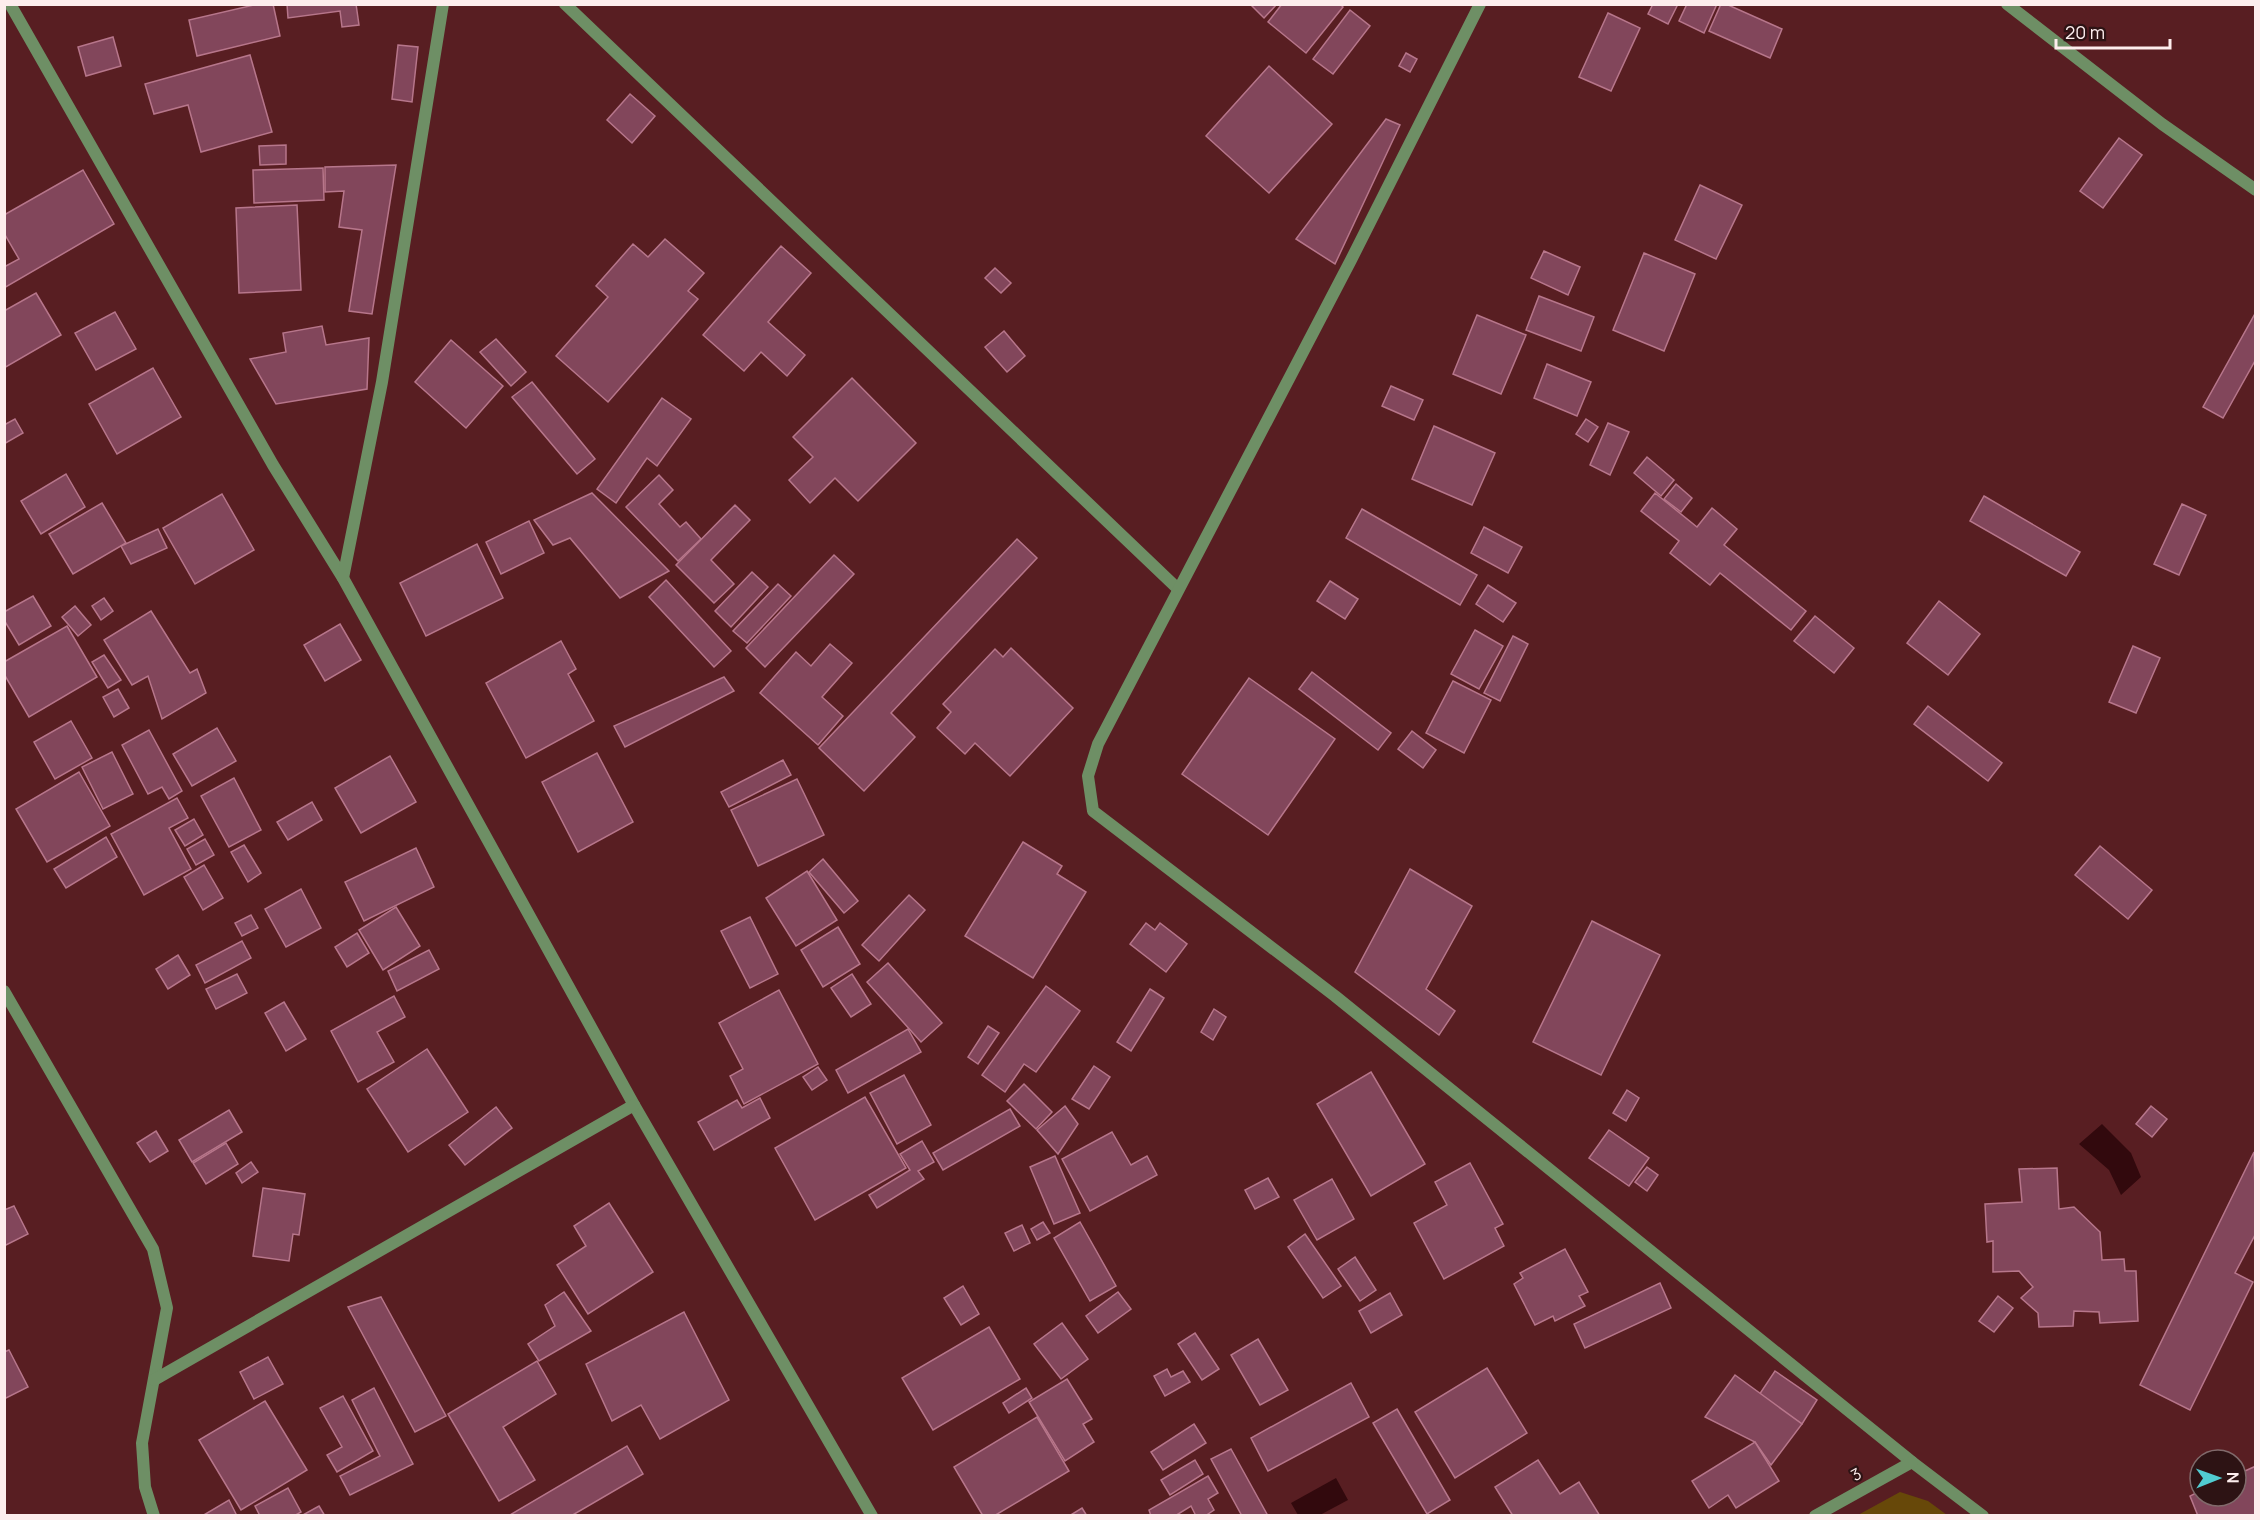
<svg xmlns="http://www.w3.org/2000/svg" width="2260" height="1520" font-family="Manrope,sans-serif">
<rect width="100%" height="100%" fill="#581e22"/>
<!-- green -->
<polygon fill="#674809" points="1900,1492 1928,1501 1947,1515 1858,1515"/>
<!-- water -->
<g fill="#32090d">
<polygon points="2102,1124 2131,1153 2141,1177 2121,1195 2109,1170 2079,1144"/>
<polygon points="1336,1478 1348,1500 1320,1515 1298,1515 1291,1503"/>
</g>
<!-- building -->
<g fill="#82465b" stroke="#b7768b" stroke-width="1.5">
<polygon points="258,4 273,4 280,36 197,56 189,20"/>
<polygon points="287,4 356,4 359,25 342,27 340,11 288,18"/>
<polygon points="1250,4 1277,4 1264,18"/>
<polygon points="1282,4 1340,4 1343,7 1306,53 1268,22"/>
<polygon points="1653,4 1678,4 1668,24 1648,14"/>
<polygon points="1687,4 1717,4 1704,33 1679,21"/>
<polygon points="1721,4 1726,4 1782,29 1770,58 1709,31"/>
<polygon points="1350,10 1370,26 1333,74 1313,59"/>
<polygon points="1608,13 1640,28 1611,91 1579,77"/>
<polygon points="113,37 121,66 86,76 78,47"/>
<polygon points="398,45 418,47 412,102 392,99"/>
<polygon points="1406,53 1417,59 1410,72 1399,66"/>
<polygon points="250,55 272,132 201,152 188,105 154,114 145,84"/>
<polygon points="1269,66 1332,124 1269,193 1206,136"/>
<polygon points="630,94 655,116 632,143 607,120"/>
<polygon points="1386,119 1400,125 1335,264 1296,239"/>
<polygon points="2119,138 2142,155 2103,208 2080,191"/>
<polygon points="286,145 286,164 260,165 259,146"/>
<polygon points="396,165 372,314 349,311 362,230 339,227 344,191 325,192 325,167"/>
<polygon points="323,168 324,200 254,203 253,170"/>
<polygon points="83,170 114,224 4,288 4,267 19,259 4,233 4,215"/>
<polygon points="1700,185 1742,205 1716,259 1675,240"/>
<polygon points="297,205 301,290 239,293 236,208"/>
<polygon points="665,239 704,273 688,291 698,299 608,402 556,356 608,297 596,286 633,244 648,257"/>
<polygon points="781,246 811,273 768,322 805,355 787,376 761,352 744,371 703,335"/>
<polygon points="1544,251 1580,267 1568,295 1531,278"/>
<polygon points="1644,253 1695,274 1664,351 1613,330"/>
<polygon points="995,268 1011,283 1001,293 985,278"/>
<polygon points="36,293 61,335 4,368 4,311"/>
<polygon points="1539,296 1594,317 1581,351 1526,330"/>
<polygon points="115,312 136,349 96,370 75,333"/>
<polygon points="2256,312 2256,359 2223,418 2203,407"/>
<polygon points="1477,315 1526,335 1501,394 1453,374"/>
<polygon points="322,326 326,345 369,338 367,389 276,404 250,359 286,352 283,333"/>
<polygon points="1004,331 1025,356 1007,372 985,347"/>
<polygon points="496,339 526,372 511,386 480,352"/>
<polygon points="451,340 503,386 466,428 415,382"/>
<polygon points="1547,364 1591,382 1577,416 1534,398"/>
<polygon points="153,368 181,417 117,454 89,404"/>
<polygon points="852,378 916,443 858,501 835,478 810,503 789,480 813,457 793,437"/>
<polygon points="532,382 595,459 577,474 512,397"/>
<polygon points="1391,386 1423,400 1414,420 1382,406"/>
<polygon points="662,398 691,419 657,466 647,458 616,503 597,489"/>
<polygon points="15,419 23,433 4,444 4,425"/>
<polygon points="1586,419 1598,427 1588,442 1576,434"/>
<polygon points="1608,423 1629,432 1610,475 1590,465"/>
<polygon points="1434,426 1495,453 1472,505 1412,479"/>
<polygon points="1647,457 1674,480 1661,496 1634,473"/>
<polygon points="66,474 85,507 41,534 21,501"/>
<polygon points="659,475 673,490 659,504 680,527 686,522 701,539 678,561 626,507"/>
<polygon points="1676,484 1692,498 1681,512 1664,499"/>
<polygon points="592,493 669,571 620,598 570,538 553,545 534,520"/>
<polygon points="1655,493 1697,527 1712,508 1737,529 1724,545 1806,611 1791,630 1720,573 1710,585 1670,553 1679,541 1641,511"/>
<polygon points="222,494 254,550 195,584 163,528"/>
<polygon points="1984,496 2080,552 2066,576 1970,521"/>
<polygon points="102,503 126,543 73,574 49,534"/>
<polygon points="2182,504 2206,515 2179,575 2154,564"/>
<polygon points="735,505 750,520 711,560 734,584 714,603 676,565"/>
<polygon points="1362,509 1477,575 1460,605 1346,538"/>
<polygon points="529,521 544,553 501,574 486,542"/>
<polygon points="1484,527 1522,547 1508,573 1471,553"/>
<polygon points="158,529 167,548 131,564 121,546"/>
<polygon points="1017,539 1037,558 891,713 915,737 864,791 819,748"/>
<polygon points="477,544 503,598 426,636 400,583"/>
<polygon points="834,555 854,574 765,667 746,648"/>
<polygon points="752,572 768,587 731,627 715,611"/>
<polygon points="666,580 731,651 714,667 649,597"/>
<polygon points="1330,581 1358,599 1345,619 1317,601"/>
<polygon points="778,584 791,596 747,643 733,631"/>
<polygon points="1488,585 1516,603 1503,622 1476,604"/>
<polygon points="33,596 51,626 19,645 4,620 4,612"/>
<polygon points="104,598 113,611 101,620 92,606"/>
<polygon points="1939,601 1980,634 1948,675 1907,643"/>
<polygon points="75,606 91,625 78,636 62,617"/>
<polygon points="151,611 190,673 197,669 206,693 162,719 148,676 132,685 104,640"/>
<polygon points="1815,616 1854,648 1834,673 1794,641"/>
<polygon points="340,624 361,660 325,681 304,645"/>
<polygon points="67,626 97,677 29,717 4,674 4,662"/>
<polygon points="1475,630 1503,646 1479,689 1451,674"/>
<polygon points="1513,636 1528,644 1500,701 1484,693"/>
<polygon points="561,641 576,669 568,674 594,721 526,758 486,683"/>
<polygon points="830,644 852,663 822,697 843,716 818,745 760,693 796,652 811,666"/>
<polygon points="2133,646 2160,658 2136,713 2109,702"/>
<polygon points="1011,648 1073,708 1010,776 975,743 965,754 937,728 951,712 943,704 995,649 1003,657"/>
<polygon points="104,655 121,680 108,688 92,662"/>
<polygon points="1312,672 1391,733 1378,750 1299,689"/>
<polygon points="724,677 734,691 625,747 614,726"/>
<polygon points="1249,678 1335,739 1268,835 1182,774"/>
<polygon points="1453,681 1491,700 1464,753 1426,733"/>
<polygon points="118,689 129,708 114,717 103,697"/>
<polygon points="1928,706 2002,763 1988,781 1914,724"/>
<polygon points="71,721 92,758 55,779 34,742"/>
<polygon points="217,728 236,761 192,786 173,754"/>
<polygon points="149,730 182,791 169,799 162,787 148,794 122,745"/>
<polygon points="1412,731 1436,750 1423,768 1398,749"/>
<polygon points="112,752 133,794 103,809 82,767"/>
<polygon points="597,753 633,822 578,852 542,782"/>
<polygon points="390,756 416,802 361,833 335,788"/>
<polygon points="783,760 791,775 729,807 721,792"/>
<polygon points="79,772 110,826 47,862 16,809"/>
<polygon points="234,778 261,830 229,847 201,796"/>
<polygon points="797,779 824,835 758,866 731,810"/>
<polygon points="177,798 188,818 169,828 191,869 144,895 111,834"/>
<polygon points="312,802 322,820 288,840 277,822"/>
<polygon points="194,819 203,835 185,846 175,830"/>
<polygon points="106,837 117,857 66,888 54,869"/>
<polygon points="205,839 214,855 196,865 187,849"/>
<polygon points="1023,842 1062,866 1057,874 1086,892 1033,978 965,936"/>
<polygon points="244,845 261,873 248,882 231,852"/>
<polygon points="2100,846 2152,890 2128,919 2075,875"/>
<polygon points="416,848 434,887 364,921 345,882"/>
<polygon points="823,859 858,901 844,913 809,872"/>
<polygon points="204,865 223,898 203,910 184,877"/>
<polygon points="1410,869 1472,906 1426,989 1455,1011 1439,1035 1355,972"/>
<polygon points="807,871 837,920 796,946 766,898"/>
<polygon points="301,889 321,928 286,947 265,909"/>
<polygon points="909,895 925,910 879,961 862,945"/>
<polygon points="396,907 420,946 383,970 359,930"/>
<polygon points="251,915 258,928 242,936 235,923"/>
<polygon points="750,917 778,974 750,988 721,931"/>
<polygon points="1592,921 1660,955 1601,1075 1533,1042"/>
<polygon points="1146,923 1155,930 1160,923 1187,944 1166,972 1130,944"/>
<polygon points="838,927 860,964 823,987 801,950"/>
<polygon points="357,933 369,953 347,967 335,947"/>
<polygon points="242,941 251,958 205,983 196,965"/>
<polygon points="429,950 439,969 397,991 388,971"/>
<polygon points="178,955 190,975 168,989 156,969"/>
<polygon points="888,963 942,1023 921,1042 867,982"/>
<polygon points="237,974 247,993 216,1009 206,989"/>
<polygon points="852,974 871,1004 851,1017 831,988"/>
<polygon points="1046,986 1080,1011 1036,1072 1024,1064 1005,1092 982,1075"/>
<polygon points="1150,989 1164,998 1131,1051 1117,1042"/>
<polygon points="779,990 818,1064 744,1104 730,1076 743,1069 719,1023"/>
<polygon points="394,996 405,1017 377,1032 394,1062 358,1082 331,1031"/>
<polygon points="284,1002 306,1039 286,1051 265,1013"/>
<polygon points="1214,1009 1226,1017 1213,1040 1201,1032"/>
<polygon points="988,1026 999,1033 978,1064 968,1057"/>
<polygon points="908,1029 921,1052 848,1093 836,1070"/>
<polygon points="427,1049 468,1112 408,1152 367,1089"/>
<polygon points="1094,1066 1110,1077 1089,1109 1072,1099"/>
<polygon points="818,1067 827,1080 812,1090 803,1077"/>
<polygon points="1371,1072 1425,1164 1371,1196 1317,1104"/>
<polygon points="904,1075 931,1125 897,1144 870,1093"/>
<polygon points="1024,1084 1052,1112 1036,1129 1007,1101"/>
<polygon points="1627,1090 1639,1098 1626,1121 1613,1113"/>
<polygon points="865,1097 906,1168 815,1220 775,1148"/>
<polygon points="760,1098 770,1118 714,1150 698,1122 737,1100 742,1108"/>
<polygon points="1065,1106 1078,1124 1058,1154 1037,1130"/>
<polygon points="2151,1106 2167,1119 2152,1137 2136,1124"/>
<polygon points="496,1107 512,1128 465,1165 449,1145"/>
<polygon points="1010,1109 1020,1126 943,1170 933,1153"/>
<polygon points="229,1110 242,1132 192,1162 179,1140"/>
<polygon points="1609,1130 1649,1158 1629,1186 1589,1158"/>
<polygon points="156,1131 168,1151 150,1162 137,1143"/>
<polygon points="1112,1132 1131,1165 1147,1156 1157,1175 1090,1211 1062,1159"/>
<polygon points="922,1141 934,1162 918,1171 924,1179 877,1208 869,1195 910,1170 900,1154"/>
<polygon points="226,1143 238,1164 206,1184 193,1163"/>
<polygon points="2254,1152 2256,1233 2235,1273 2253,1282 2190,1410 2140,1385"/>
<polygon points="1055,1156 1080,1213 1054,1224 1030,1167"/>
<polygon points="251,1162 258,1172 242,1183 236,1173"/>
<polygon points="1470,1163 1503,1224 1495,1228 1504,1246 1444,1279 1414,1223 1447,1205 1435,1182"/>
<polygon points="1647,1167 1658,1175 1647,1191 1635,1182"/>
<polygon points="2057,1168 2059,1209 2074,1207 2100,1232 2102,1260 2124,1259 2125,1271 2136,1271 2138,1321 2100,1323 2099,1312 2074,1311 2073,1326 2039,1327 2038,1313 2021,1298 2033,1287 2019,1271 1993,1272 1993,1241 1987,1242 1985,1204 2022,1202 2019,1169"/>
<polygon points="1268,1178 1279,1197 1255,1209 1245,1190"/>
<polygon points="1332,1179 1354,1219 1317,1240 1294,1200"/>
<polygon points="263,1188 305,1194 299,1235 293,1234 289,1261 253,1256"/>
<polygon points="609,1203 653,1272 588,1314 557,1265 586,1246 574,1226"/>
<polygon points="14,1206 28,1234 4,1246 4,1210"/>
<polygon points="1043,1222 1050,1233 1037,1240 1031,1229"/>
<polygon points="1080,1222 1116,1286 1090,1301 1054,1238"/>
<polygon points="1022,1225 1030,1243 1014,1251 1005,1233"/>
<polygon points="1305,1234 1341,1286 1323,1298 1288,1247"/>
<polygon points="1565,1249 1588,1292 1579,1296 1585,1306 1555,1321 1553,1316 1535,1325 1514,1284 1523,1278 1520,1273"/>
<polygon points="1355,1257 1376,1290 1360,1301 1338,1269"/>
<polygon points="1660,1283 1671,1308 1585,1348 1574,1324"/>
<polygon points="963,1286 979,1314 961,1325 944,1298"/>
<polygon points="564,1292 591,1331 539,1361 528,1344 555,1326 545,1305"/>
<polygon points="1118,1292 1131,1309 1098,1333 1086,1316"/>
<polygon points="1390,1293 1402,1315 1371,1333 1359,1311"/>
<polygon points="1998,1296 2013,1308 1994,1332 1979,1321"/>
<polygon points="381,1297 446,1416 415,1432 348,1307"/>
<polygon points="684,1312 729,1400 660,1439 641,1405 612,1421 586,1364"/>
<polygon points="1062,1323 1088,1359 1061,1379 1034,1344"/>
<polygon points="989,1327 1020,1379 933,1430 902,1378"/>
<polygon points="1195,1333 1219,1369 1202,1380 1178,1344"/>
<polygon points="1258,1339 1288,1390 1260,1405 1231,1355"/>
<polygon points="9,1350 28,1387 4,1399 4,1352"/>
<polygon points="268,1357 283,1384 254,1399 240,1372"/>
<polygon points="537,1361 556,1394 503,1427 535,1480 499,1501 448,1414"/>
<polygon points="1487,1368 1527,1433 1455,1478 1415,1412"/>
<polygon points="1167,1369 1171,1377 1183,1371 1190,1382 1165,1396 1154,1376"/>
<polygon points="1775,1371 1817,1400 1802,1424 1759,1395"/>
<polygon points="1735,1375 1802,1424 1771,1465 1755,1442 1705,1417"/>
<polygon points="1067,1379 1092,1419 1083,1424 1094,1442 1065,1461 1029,1402"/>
<polygon points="1351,1383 1369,1417 1268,1471 1251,1438"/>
<polygon points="374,1388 413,1464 350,1495 340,1476 380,1456 352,1400"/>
<polygon points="1026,1388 1032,1398 1009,1413 1003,1403"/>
<polygon points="343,1396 373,1451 337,1472 327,1455 342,1447 320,1408"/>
<polygon points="265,1401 307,1470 241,1510 199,1440"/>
<polygon points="1397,1409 1450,1500 1427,1514 1373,1423"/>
<polygon points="1037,1417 1069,1471 994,1516 983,1516 954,1467"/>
<polygon points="1194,1424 1206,1443 1163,1470 1151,1452"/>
<polygon points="1755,1442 1779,1481 1736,1508 1728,1495 1709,1508 1692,1481"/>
<polygon points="627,1446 643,1474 571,1516 508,1516"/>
<polygon points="1231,1449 1268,1516 1242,1516 1211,1459"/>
<polygon points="1195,1460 1203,1474 1170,1495 1161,1480"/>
<polygon points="1538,1460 1560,1494 1579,1482 1600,1516 1513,1516 1495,1487"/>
<polygon points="2256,1466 2256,1516 2198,1516 2190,1496 2200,1491 2200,1496 2236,1496 2236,1475"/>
<polygon points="1208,1476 1218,1493 1208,1499 1214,1510 1205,1516 1196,1516 1191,1506 1175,1516 1151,1516 1149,1510"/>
<polygon points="288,1488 301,1512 294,1516 260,1516 255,1506"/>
<polygon points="229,1500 237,1516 202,1516"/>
<polygon points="319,1506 325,1516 301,1516"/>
<polygon points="1082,1508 1087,1516 1069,1516"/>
</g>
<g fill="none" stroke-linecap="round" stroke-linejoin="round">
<!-- street -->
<g stroke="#6e8f65" stroke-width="12">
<polyline points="10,4 273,465 343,578 634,1105 872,1516"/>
<polyline points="565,4 1178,589"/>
<polyline points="1480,4 1351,260 1098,744 1088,776 1093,811 1335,996 1912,1462 1983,1516"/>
<polyline points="2007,4 2162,124 2256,190"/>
<polyline points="343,578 382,382 443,4"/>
<polyline points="4,991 153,1249 167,1308 142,1443 145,1487 154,1516"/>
<polyline points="154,1380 634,1105"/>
<polyline points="1815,1516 1912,1462"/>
</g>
</g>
<g text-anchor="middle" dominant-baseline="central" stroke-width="4.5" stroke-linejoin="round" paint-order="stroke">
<!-- street labels -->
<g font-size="16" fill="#fdeded" stroke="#2d1314">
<text transform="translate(1856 1474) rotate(-29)">3</text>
</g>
</g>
<!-- border -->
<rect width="2260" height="1520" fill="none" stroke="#fdeded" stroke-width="12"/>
<!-- north arrow -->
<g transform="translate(2218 1478) rotate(89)"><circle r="28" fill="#2d1314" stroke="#806a6b" stroke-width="1.5"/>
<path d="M0-4.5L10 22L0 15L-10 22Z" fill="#51ccd1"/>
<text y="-9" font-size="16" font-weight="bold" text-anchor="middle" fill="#fdeded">N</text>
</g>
<!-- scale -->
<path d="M2056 39v9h114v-9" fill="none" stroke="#fdeded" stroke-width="3"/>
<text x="2065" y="39" font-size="18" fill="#fdeded" stroke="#2d1314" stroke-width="4.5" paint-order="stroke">20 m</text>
</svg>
